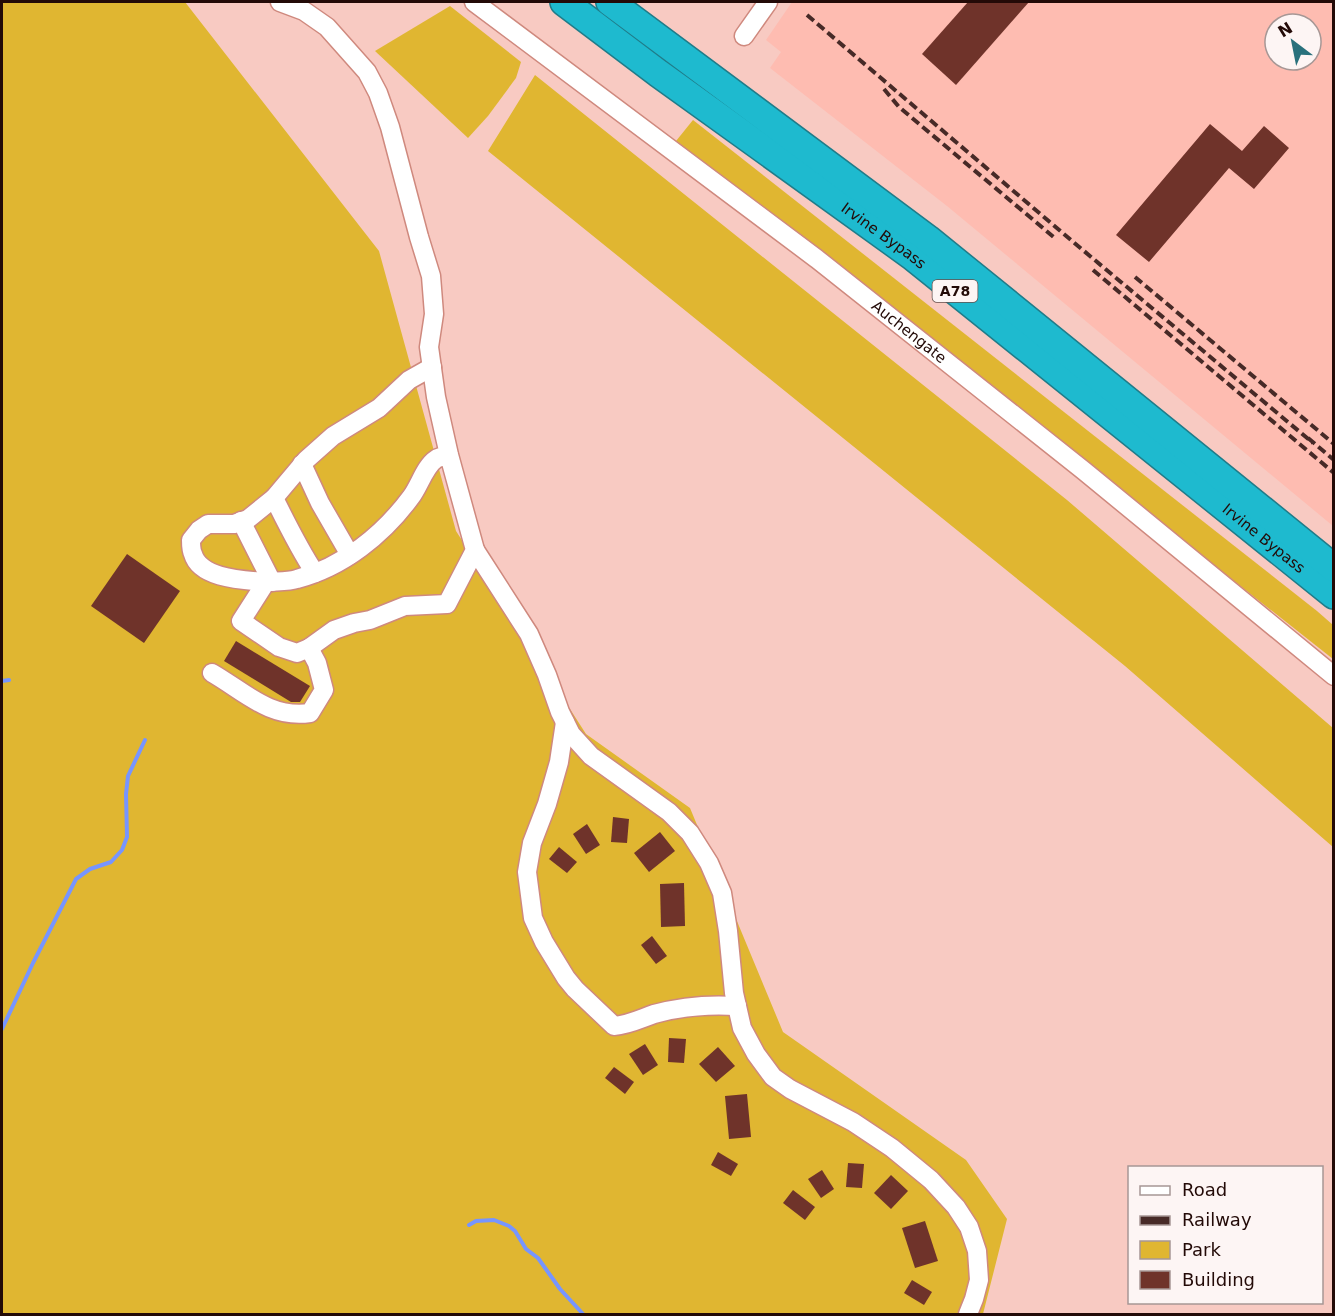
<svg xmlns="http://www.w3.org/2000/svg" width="1335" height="1316" font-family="'DejaVu Sans',sans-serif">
<rect width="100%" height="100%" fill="#f8cac2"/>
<!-- built -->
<path fill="#febcb1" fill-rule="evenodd" d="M792 2H1333V526L947 206 770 68 781 52 766 40ZM1275 24H1311V60H1275Z"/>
<!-- green -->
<g fill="#e0b631">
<polygon points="2,2 185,2 379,251 456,531 586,734 690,808 783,1032 966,1160 1007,1219 983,1314 2,1314"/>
<polygon points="450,6 521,62 516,78 488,116 468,138 375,51"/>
<polygon points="535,75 1067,500 1333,728 1333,847 1125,666 488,151"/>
<polygon points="693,120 1317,611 1333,625 1333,659 676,141"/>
</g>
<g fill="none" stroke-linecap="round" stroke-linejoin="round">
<!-- stream -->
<g stroke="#7795fe" stroke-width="4">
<polyline points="2,681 9,680"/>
<polyline points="2,1029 33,963 76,879 90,869 111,862 122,850 127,837 126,794 128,776 145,740"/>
<polyline points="469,1225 476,1221 494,1220 509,1226 515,1231 526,1249 538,1258 560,1289 583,1314"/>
</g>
</g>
<!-- building -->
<g fill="#6f332a">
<polygon points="968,2 1029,2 956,85 922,54"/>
<polygon points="1210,124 1242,151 1264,126 1289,148 1254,189 1229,168 1149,262 1116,235"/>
<polygon points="127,554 180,591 144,643 91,606"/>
<polygon points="236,641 310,686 300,702 291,702 224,661"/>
<polygon points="613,817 629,819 627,843 611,842"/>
<polygon points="587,824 600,845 586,854 573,834"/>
<polygon points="660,832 675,851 649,872 634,853"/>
<polygon points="559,847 577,862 567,873 549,859"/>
<polygon points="684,883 685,926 661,927 660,884"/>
<polygon points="652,936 667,956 656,964 641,945"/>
<polygon points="669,1038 686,1039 684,1063 668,1062"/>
<polygon points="645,1044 658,1065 643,1075 629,1054"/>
<polygon points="718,1047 735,1066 716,1082 699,1064"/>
<polygon points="614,1067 634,1082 625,1094 605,1078"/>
<polygon points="747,1094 751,1137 729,1139 725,1096"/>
<polygon points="718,1152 738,1164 731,1176 711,1165"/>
<polygon points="848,1163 864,1164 862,1188 846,1187"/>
<polygon points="822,1170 834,1189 821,1198 808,1179"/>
<polygon points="891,1175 908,1191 891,1209 874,1193"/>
<polygon points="793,1190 815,1207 805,1220 783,1203"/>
<polygon points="925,1221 938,1261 915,1268 902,1228"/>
<polygon points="912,1280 932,1292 924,1305 904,1293"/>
</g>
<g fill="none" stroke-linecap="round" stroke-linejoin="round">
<!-- minor casing -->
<g stroke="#cf897e" stroke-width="21">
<g id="minor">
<path d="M280 2 304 11 327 27 367 72 378 93 390 127 419 237 431 276 434 314 429 347 436 397 449 455 475 550 447 604 405 606 370 620 354 623 334 630 309 648 297 653 279 647 241 621 266 582C276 581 288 582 297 579 343 567 383 535 411 497 419 487 425 466 436 459 439 457 445 456 449 455"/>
<path id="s1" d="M474 2 817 259 1083 470 1334 676"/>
<polyline points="744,36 768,2"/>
<polyline points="302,464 320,503 350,555"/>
<path d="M274 498C287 524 299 549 315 573"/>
<polyline points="241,521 272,582"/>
<polyline points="475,550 529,634 547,675 560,712 571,734 591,756 669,812 690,833 709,863 722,893 728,931 734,993 742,1028 756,1054 773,1077 790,1089 853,1122 892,1148 931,1180 956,1207 969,1227 977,1251 979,1280 974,1299 968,1314"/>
<path d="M266 582C244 580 200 579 193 554 191 550 191 544 191 540L199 530 208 524H234L248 519 274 498 306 460 333 436 379 408 409 380 432 367"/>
<path d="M212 673C245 692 270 719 310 713L324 690 317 663 309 648"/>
<path d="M565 722 559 762 547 804 532 843 527 872 533 918 544 942 566 978 575 989 614 1026C628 1025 640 1019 654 1014 683 1006 707 1004 737 1006"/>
</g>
</g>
<!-- highway casing -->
<g stroke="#207c89" stroke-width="30">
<g id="highway">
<path id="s2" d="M564 2 658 73 912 256 1334 595"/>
<polyline points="610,2 928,239 1334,568"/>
</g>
</g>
<!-- minor -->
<use href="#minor" stroke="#fff" stroke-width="18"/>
<!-- highway -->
<use href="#highway" stroke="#1ebacf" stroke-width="27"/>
<!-- rail -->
<g stroke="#472a27" stroke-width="4" stroke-dasharray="9 4.5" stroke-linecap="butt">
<polyline points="807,15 1078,246 1313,443"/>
<polyline points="884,89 899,107 1056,239"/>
<polyline points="1093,270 1334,473"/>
<polyline points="1135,277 1334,444"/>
<polyline points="1308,438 1334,460"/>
</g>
</g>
<g text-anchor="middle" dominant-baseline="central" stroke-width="6" stroke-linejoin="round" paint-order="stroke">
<!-- shield labels -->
<rect fill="#fdf5f4" stroke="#64504e" stroke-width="1.5" x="932.5" y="280" width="45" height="22" rx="4.5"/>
<g font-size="14" font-weight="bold" fill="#230a07">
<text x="955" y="291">A78</text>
</g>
<!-- street labels -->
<g font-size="15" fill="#230a07" stroke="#fdf5f4">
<text stroke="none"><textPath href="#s2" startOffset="396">Irvine Bypass</textPath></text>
<text stroke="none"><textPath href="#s1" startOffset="546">Auchengate</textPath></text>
<text stroke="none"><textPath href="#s2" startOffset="882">Irvine Bypass</textPath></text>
</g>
</g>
<!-- border -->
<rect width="1335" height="1316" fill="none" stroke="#230a07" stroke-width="6"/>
<!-- legend -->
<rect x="1128" y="1166" width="195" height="138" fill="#fdf5f4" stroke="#a69795" stroke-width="1.5"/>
<rect x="1140" y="1186" width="30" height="9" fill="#ffffff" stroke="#a69795" stroke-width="1.5"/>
<text x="1182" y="1196" font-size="18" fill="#230a07">Road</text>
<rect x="1140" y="1216" width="30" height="9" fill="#472a27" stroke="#a69795" stroke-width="1.5"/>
<text x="1182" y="1226" font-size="18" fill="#230a07">Railway</text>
<rect x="1140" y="1241" width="30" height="18" fill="#e0b631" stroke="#a69795" stroke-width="1.5"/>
<text x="1182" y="1256" font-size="18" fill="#230a07">Park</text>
<rect x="1140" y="1271" width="30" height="18" fill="#6f332a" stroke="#a69795" stroke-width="1.5"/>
<text x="1182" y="1286" font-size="18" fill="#230a07">Building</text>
<!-- north arrow -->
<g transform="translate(1293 42) rotate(328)"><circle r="28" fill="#fdf5f4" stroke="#a69795" stroke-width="1.5"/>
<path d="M0-4.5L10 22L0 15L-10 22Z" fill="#29717c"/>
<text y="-9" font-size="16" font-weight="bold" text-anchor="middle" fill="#230a07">N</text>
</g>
</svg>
